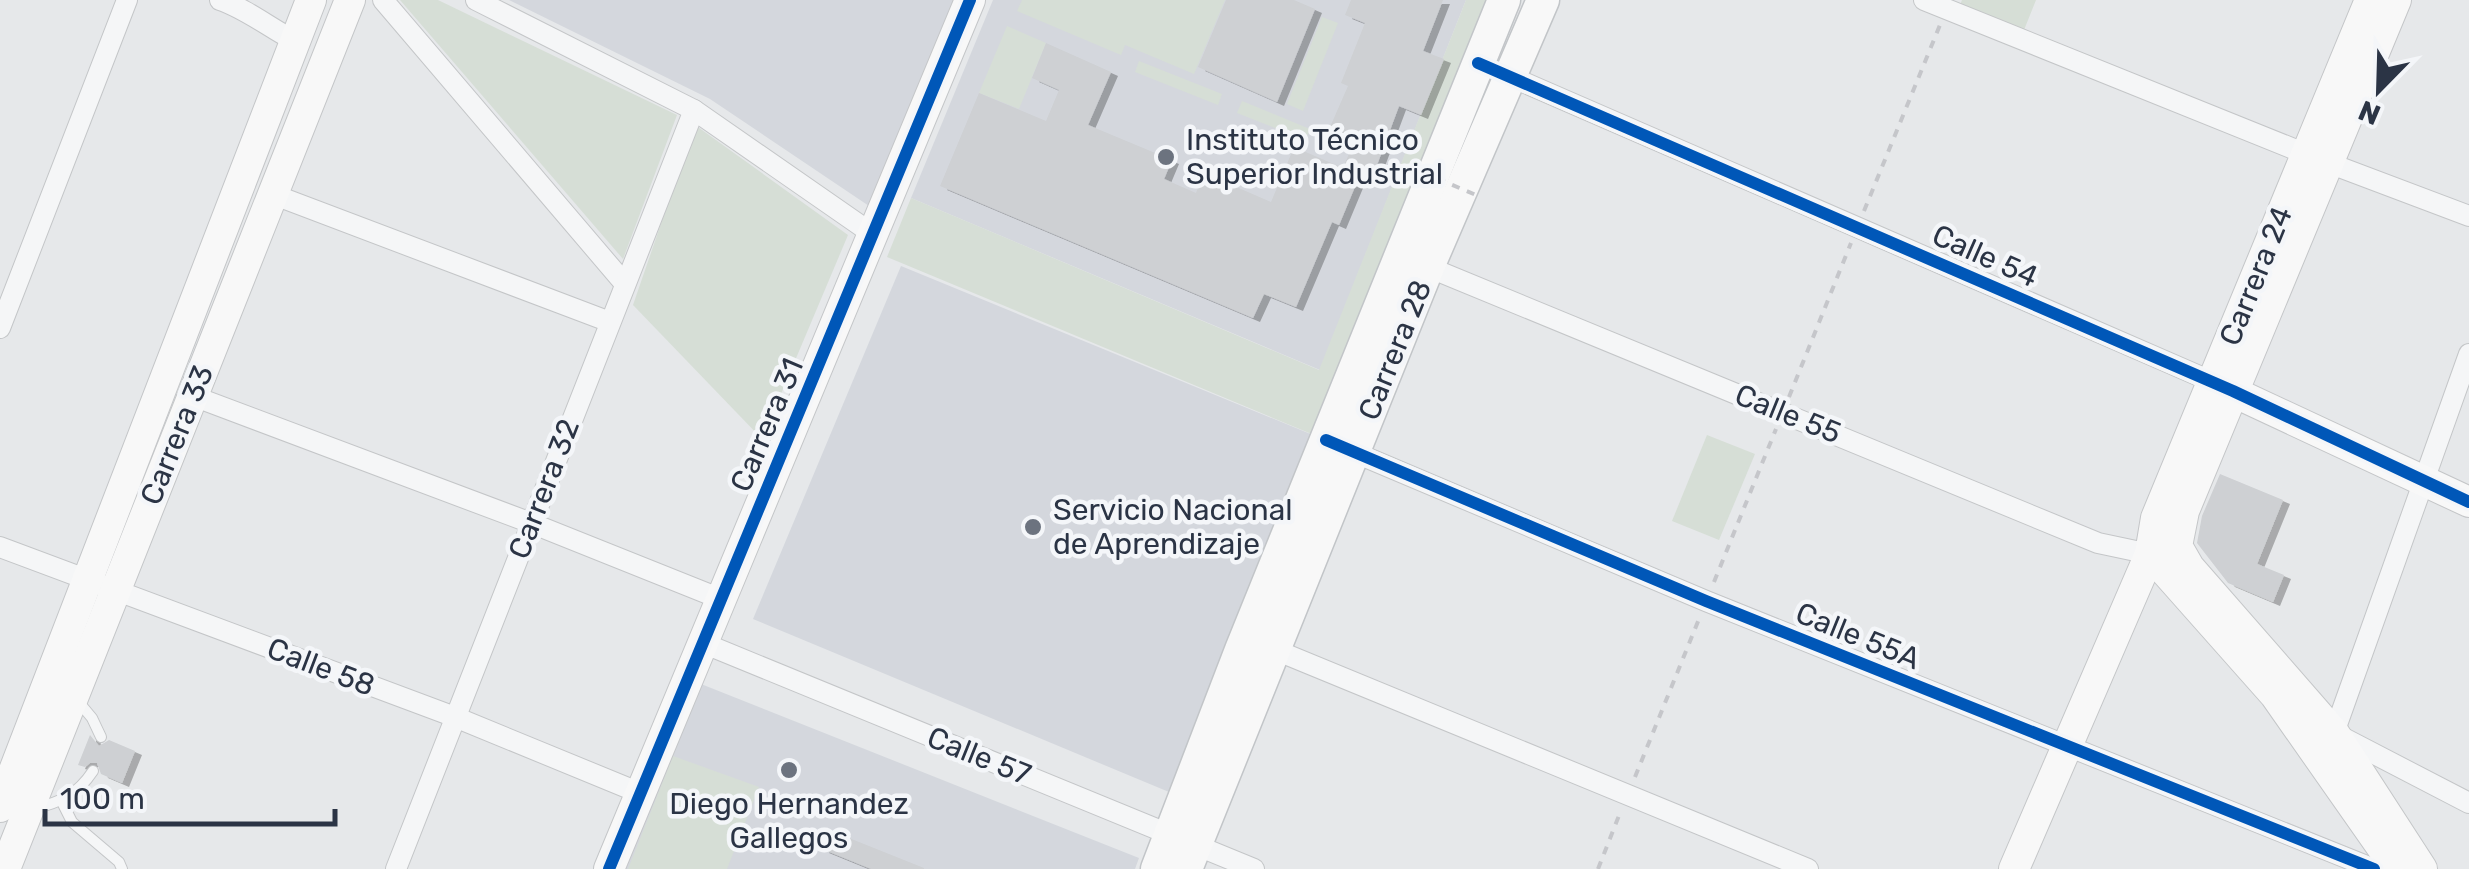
<svg xmlns="http://www.w3.org/2000/svg" width="2469" height="869" font-family="Rubik,sans-serif">
<defs>
<filter id="shadow"><feDropShadow dx="7" dy="4" stdDeviation="0" flood-color="#0004"/></filter>
</defs>
<rect width="100%" height="100%" fill="#e6e8ea"/>
<!-- built -->
<g fill="#d4d7dd">
<polygon points="509,0 959,0 872,208 710,99"/>
<polygon points="993,0 1466,0 1320,370 911,198"/>
<polygon points="901,266 1313,435 1169,792 753,619"/>
<polygon points="696,682 1139,858 1135,869 621,869"/>
</g>
<!-- green -->
<g fill="#d6ded6">
<polygon points="400,0 438,0 677,115 623,259"/>
<polygon points="1022,0 1225,0 1194,74 1125,45 1121,55 1017,11"/>
<polygon points="1466,0 1505,0 1326,440 887,257 911,198 1319,370"/>
<polygon points="1962,0 2036,0 2024,30 1960,5"/>
<polygon points="1322,17 1338,23 1303,111 1287,104"/>
<polygon points="1007,26 1046,43 1019,109 979,93"/>
<polygon points="1139,61 1222,94 1218,105 1135,72"/>
<polygon points="1242,101 1310,129 1302,149 1282,140 1285,132 1237,113"/>
<polygon points="695,125 848,235 762,439 633,305"/>
<polygon points="1707,435 1755,454 1719,540 1672,521"/>
<polygon points="673,756 759,787 727,869 628,869"/>
</g>
<!-- building -->
<g fill="#ced0d3" filter="url(#shadow)">
<polygon points="1226,0 1294,0 1315,9 1277,102 1198,67"/>
<polygon points="1351,0 1443,0 1423,51 1444,59 1421,115 1399,106 1371,181 1359,177 1339,225 1332,222 1296,307 1264,294 1253,318 940,186 979,93 1046,121 1059,90 1032,78 1046,43 1111,72 1088,125 1172,160 1164,179 1196,193 1204,173 1271,202 1294,147 1343,168 1356,137 1330,127 1348,86 1341,83 1365,23 1345,15"/>
<polygon points="2220,474 2283,500 2257,564 2284,575 2273,602 2228,583 2197,543 2202,516"/>
<polygon points="90,735 99,746 109,740 135,751 122,783 101,774 97,763 90,763 85,767 78,765"/>
<polygon points="829,830 924,868 924,869 871,869 822,849"/>
</g>
<g fill="none" stroke-linecap="round" stroke-linejoin="round">
<!-- lane casing -->
<g stroke="#c4c6c8" stroke-width="12">
<g id="lane">
<polyline points="77,700 92,718 101,737"/>
<polyline points="62,802 72,822 119,862 122,869"/>
<path d="M33 809C61 802 77 795 93 771"/>
</g>
</g>
<!-- street casing -->
<g stroke="#c4c6c8" stroke-width="22">
<g id="street">
<path d="M220 0C247 9 271 29 297 42"/>
<polyline points="383,0 625,284"/>
<polyline points="476,0 694,110 874,235"/>
<polyline points="1924,0 2326,162 2469,216"/>
<polyline points="1500,72 2213,382"/>
<polyline points="272,194 610,322"/>
<polyline points="1428,267 2098,543 2150,554"/>
<polyline points="0,328 127,0"/>
<polyline points="2469,354 2334,733 2469,803"/>
<polyline points="193,396 531,523 721,599"/>
<polyline points="1344,448 1706,601 2374,869"/>
<polyline points="0,547 455,717 640,793"/>
<polyline points="703,643 1254,869"/>
<polyline points="1273,649 1808,869"/>
<polyline points="396,869 694,110"/>
</g>
</g>
<!-- secondary casing -->
<g stroke="#c4c6c8" stroke-width="32">
<g id="secondary">
<polyline points="2396,0 2184,511 2177,546 2189,567 2334,733 2422,869"/>
<polyline points="2214,383 2469,502"/>
<polyline points="2150,554 2275,695 2397,869"/>
<polyline points="0,807 311,0"/>
<polyline points="5,869 350,0"/>
<polyline points="609,869 970,0"/>
<polyline points="2014,869 2150,554 2156,518 2370,0"/>
</g>
</g>
<!-- primary casing -->
<g stroke="#c2c5c8" stroke-width="35">
<g id="primary">
<polyline points="1157,869 1241,650 1504,0"/>
<polyline points="1186,869 1428,267 1543,0"/>
</g>
</g>
<!-- path -->
<g stroke="#c5c6ca" stroke-width="4" stroke-dasharray="8 8" stroke-linecap="butt">
<polyline points="1864,211 1940,25"/>
<polyline points="1789,397 1851,243"/>
<polyline points="1714,582 1776,429"/>
<polyline points="1635,777 1699,619"/>
<polyline points="1598,869 1620,813"/>
</g>
<!-- lane -->
<use href="#lane" stroke="#f5f6f7" stroke-width="10"/>
<!-- street -->
<use href="#street" stroke="#f5f6f7" stroke-width="20"/>
<!-- secondary -->
<use href="#secondary" stroke="#f8f8f8" stroke-width="30"/>
<!-- primary -->
<use href="#primary" stroke="#f8f8f8" stroke-width="32"/>
<!-- path-bridge -->
<polyline stroke="#c5c6ca" stroke-width="4" stroke-dasharray="8 8" stroke-linecap="butt" points="1408,166 1476,195"/>
<!-- cycleway casing -->
<g stroke="#f4f6f9" stroke-width="19">
<g id="cycleway">
<polyline points="1478,63 2233,391 2469,502"/>
<polyline points="1326,440 1706,601 2374,869"/>
<polyline points="609,869 970,0"/>
</g>
</g>
<!-- cycleway -->
<use href="#cycleway" stroke="#0057b8" stroke-width="12"/>
</g>
<!-- markers -->
<g fill="#6c737f" stroke="#f4f6f9" stroke-width="4">
<circle cx="1166" cy="157" r="10"/>
<circle cx="1033" cy="527" r="10"/>
<circle cx="789" cy="770" r="10"/>
</g>
<g text-anchor="middle" dominant-baseline="central" stroke-width="9" stroke-linejoin="round" paint-order="stroke">
<!-- poi labels -->
<g font-size="30" fill="#2b3445" stroke="#f4f6f9" text-anchor="start">
<text x="1186" y="140">Instituto Técnico<tspan x="1186" dy="34">Superior Industrial</tspan></text>
<text x="1053" y="510">Servicio Nacional<tspan x="1053" dy="34">de Aprendizaje</tspan></text>
<text x="789" y="804" text-anchor="middle">Diego Hernandez<tspan x="789" dy="34">Gallegos</tspan></text>
</g>
<!-- street labels -->
<g font-size="30" fill="#2b3445" stroke="#f4f6f9">
<text transform="translate(1985 256) rotate(24)">Calle 54</text>
<text transform="translate(2256 276) rotate(-68)">Carrera 24</text>
<text transform="translate(1395 350) rotate(-68)">Carrera 28</text>
<text transform="translate(1788 414) rotate(22)">Calle 55</text>
<text transform="translate(767 425) rotate(-67)">Carrera 31</text>
<text transform="translate(177 435) rotate(-68)">Carrera 33</text>
<text transform="translate(544 489) rotate(-69)">Carrera 32</text>
<text transform="translate(1858 636) rotate(22)">Calle 55A</text>
<text transform="translate(321 667) rotate(21)">Calle 58</text>
<text transform="translate(979 756) rotate(22)">Calle 57</text>
</g>
</g>
<!-- north arrow -->
<g transform="translate(2379 90) rotate(203)" stroke="#f4f6f9" stroke-width="8" paint-order="stroke">
<path d="M0-8L18 38L0 25L-18 38Z" fill="#2b3445"/>
<text y="-15" font-size="28" font-weight="bold" text-anchor="middle" fill="#2b3445">N</text>
</g>
<!-- scale -->
<path d="M45 809v15h290v-15" fill="none" stroke="#2b3445" stroke-width="5"/>
<text x="60" y="809" font-size="30" fill="#2b3445" stroke="#f4f6f9" stroke-width="8" paint-order="stroke">100 m</text>
</svg>
